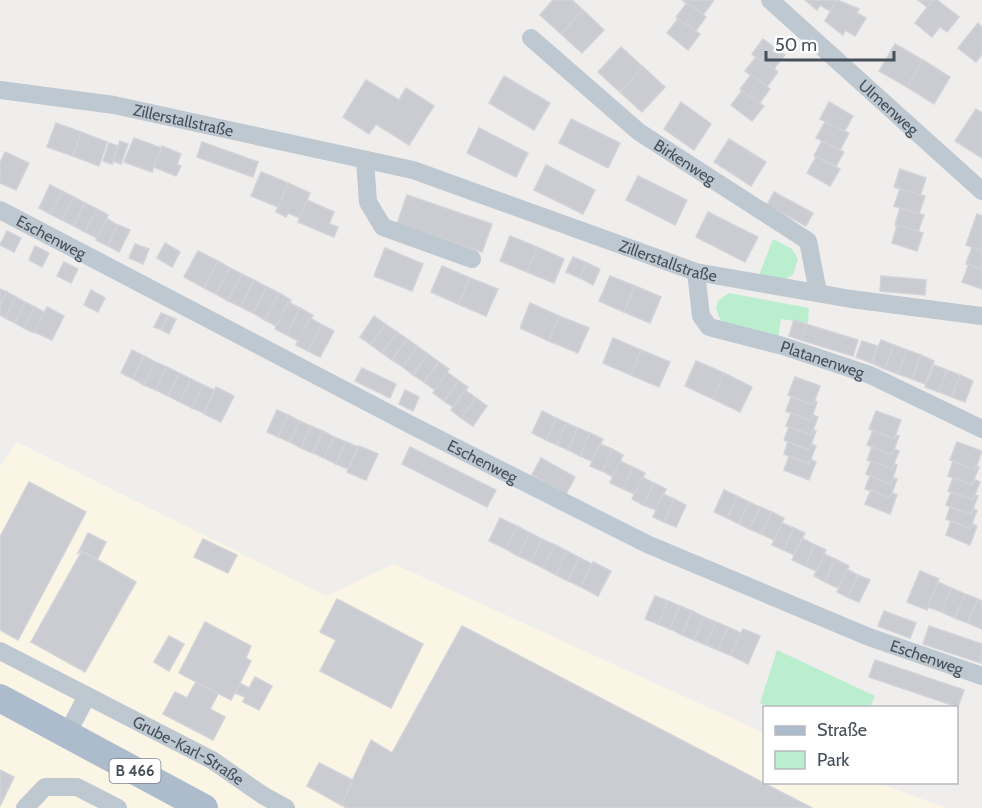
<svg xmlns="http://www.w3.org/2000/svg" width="982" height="808" font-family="Cabin,sans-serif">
<rect width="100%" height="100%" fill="#f0eded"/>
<!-- commercial -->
<polygon fill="#fbf5e6" points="17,442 326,596 394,564 764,733 764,782 878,783 947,808 0,808 0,466"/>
<!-- green -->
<g fill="#bbeecf">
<polygon points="773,239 792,249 798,259 793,275 783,280 759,275"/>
<polygon points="729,293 809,308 808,323 781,319 778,339 721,321 716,309 718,301"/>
<polygon points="777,650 875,696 870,707 769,708 760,703"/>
</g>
<!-- building -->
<g fill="#caccd2" stroke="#d1d3d9" stroke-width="1.5">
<polygon points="553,0 572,0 583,10 561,34 540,15"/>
<polygon points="682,0 714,0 702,16"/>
<polygon points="805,0 837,0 830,11 820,5 817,10"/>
<polygon points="837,0 859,9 857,13 866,18 855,36 845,30 843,35 825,21"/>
<polygon points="918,0 933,0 927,7"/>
<polygon points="933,0 937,0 959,17 947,32 940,27 932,37 915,23"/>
<polygon points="687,3 706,17 695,32 676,17"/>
<polygon points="583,10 604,30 582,53 561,34"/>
<polygon points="678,19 700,34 688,50 667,33"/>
<polygon points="978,23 982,27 982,54 976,62 958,48"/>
<polygon points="763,39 785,55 773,70 752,54"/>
<polygon points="895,44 923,60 907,87 879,71"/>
<polygon points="621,47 643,67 620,92 598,72"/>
<polygon points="756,57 778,72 766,88 745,71"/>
<polygon points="923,60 950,77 934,104 907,87"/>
<polygon points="643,67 665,87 642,112 620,92"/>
<polygon points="751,75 770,89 759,104 740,89"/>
<polygon points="504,76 550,103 534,130 489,103"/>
<polygon points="366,80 399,100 406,88 434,106 409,145 376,124 369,134 343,117"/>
<polygon points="742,91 764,106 752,121 731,105"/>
<polygon points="681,102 711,124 694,150 664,129"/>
<polygon points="829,102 853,116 844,132 820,119"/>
<polygon points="976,109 982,113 982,158 955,141"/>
<polygon points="571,119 620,143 608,168 559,143"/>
<polygon points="825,122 849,133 840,150 816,138"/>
<polygon points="56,123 81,132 73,156 47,147"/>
<polygon points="479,128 528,153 516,177 467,153"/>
<polygon points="81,132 107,142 99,166 73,156"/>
<polygon points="134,138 161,148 152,172 124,162"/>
<polygon points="729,139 766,162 751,186 714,162"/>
<polygon points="120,141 128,144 121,164 113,161"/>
<polygon points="822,141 844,152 836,166 814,156"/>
<polygon points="202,142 258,162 253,177 197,157"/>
<polygon points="109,143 118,146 112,164 103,161"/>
<polygon points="162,146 181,154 177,164 181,166 176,176 154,167"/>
<polygon points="5,152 29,163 16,190 0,183 0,163"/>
<polygon points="816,157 840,169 830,186 807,173"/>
<polygon points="546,165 595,190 583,214 534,190"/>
<polygon points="900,169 926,178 920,196 894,187"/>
<polygon points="261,172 288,183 278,207 251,196"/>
<polygon points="638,176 687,200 675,225 626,200"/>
<polygon points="288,183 310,193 300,218 288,213 286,217 276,212"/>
<polygon points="50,185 62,191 50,214 39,208"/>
<polygon points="900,189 925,196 919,214 894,206"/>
<polygon points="62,191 74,197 62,220 50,214"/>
<polygon points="774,192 813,213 806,226 767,205"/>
<polygon points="407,195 492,224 482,252 397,224"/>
<polygon points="74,197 85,203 74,226 62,220"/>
<polygon points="307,200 334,212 329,224 338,227 334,237 298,222"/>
<polygon points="85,203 97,209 85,232 74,226"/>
<polygon points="900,208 924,215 918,232 895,225"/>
<polygon points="97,209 108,215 97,238 85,232"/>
<polygon points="708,212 758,237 745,262 696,237"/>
<polygon points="977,214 982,216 982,251 966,245"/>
<polygon points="107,219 118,225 108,246 96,240"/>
<polygon points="118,225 130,230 119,252 108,246"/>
<polygon points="897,225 923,233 917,251 892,243"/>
<polygon points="7,231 21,238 14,252 0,245"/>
<polygon points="510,236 537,247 527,272 500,261"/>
<polygon points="165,243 180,252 172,267 157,258"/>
<polygon points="135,244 149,249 143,264 129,258"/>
<polygon points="35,246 49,253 42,267 29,260"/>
<polygon points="537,247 564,259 554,283 527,272"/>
<polygon points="972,247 982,251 982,270 966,264"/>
<polygon points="385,248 423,264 412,291 374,276"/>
<polygon points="198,251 218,261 204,288 184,277"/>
<polygon points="573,257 587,263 580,278 566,272"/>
<polygon points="218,261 230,268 216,294 204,288"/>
<polygon points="64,262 78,269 71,283 57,276"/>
<polygon points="587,263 600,269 593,285 580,278"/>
<polygon points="969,264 982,270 982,289 962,282"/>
<polygon points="442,266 470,278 458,304 431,292"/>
<polygon points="230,268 242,274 228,301 216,294"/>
<polygon points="242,274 254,280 241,307 228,301"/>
<polygon points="610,276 635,286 624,312 599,301"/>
<polygon points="881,276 926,280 925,295 880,291"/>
<polygon points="470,278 498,289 486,316 458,304"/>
<polygon points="254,280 267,287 253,313 241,307"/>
<polygon points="635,286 661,297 650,323 624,312"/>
<polygon points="267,287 279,293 265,320 253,313"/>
<polygon points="0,289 7,292 0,306"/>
<polygon points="91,290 105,298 98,312 84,305"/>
<polygon points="7,292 16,297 5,318 0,315 0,306"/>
<polygon points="279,293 291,300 276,326 265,320"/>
<polygon points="16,297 25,302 15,323 5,318"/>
<polygon points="25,302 35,307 24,328 15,323"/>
<polygon points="288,302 300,308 287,335 275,329"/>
<polygon points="530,303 559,316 549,341 520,328"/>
<polygon points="35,307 44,312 34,333 24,328"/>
<polygon points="47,307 64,316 52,340 34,332"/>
<polygon points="300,308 313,315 298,341 287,335"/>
<polygon points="161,313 168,316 162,330 154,327"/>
<polygon points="168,316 176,319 169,334 162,330"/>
<polygon points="374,316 385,324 371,345 360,337"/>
<polygon points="559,316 589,328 578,353 549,341"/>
<polygon points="310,318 322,325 308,351 296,345"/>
<polygon points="794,320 806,324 801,340 789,336"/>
<polygon points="385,324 397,332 382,353 371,345"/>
<polygon points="806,324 858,340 853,356 801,340"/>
<polygon points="322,325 334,331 320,357 308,351"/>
<polygon points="397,332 407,339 392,360 382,353"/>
<polygon points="613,338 641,350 631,375 603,363"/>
<polygon points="407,339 417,346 403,367 392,360"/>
<polygon points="881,340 894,345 885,369 872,363"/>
<polygon points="862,341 877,346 871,363 856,357"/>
<polygon points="894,345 907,350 898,374 885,369"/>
<polygon points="417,346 428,354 413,375 403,367"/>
<polygon points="132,350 144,356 133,379 121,373"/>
<polygon points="641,350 670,362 659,387 631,375"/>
<polygon points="907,350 921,355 912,379 898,374"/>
<polygon points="428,354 439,362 424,382 413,375"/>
<polygon points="921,355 934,361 925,384 912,379"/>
<polygon points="144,356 155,362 144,385 133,379"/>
<polygon points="696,361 724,373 713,399 685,386"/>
<polygon points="155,362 167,367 156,390 144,385"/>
<polygon points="439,362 449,369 435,390 424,382"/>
<polygon points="934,365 947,370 939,392 925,387"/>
<polygon points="167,367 179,373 168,396 156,390"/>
<polygon points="362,368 396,384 390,398 355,381"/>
<polygon points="947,370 960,375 952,397 939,392"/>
<polygon points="447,372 459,381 444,401 433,393"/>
<polygon points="179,373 191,379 180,402 168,396"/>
<polygon points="724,373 752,387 740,412 713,399"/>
<polygon points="960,375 973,381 965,402 952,397"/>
<polygon points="795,377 820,386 813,405 788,395"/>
<polygon points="191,379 203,385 192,408 180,402"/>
<polygon points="459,381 468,387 453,407 444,401"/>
<polygon points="203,385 214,390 204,413 192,408"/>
<polygon points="216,387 234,396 221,422 204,414"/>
<polygon points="405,390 419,397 413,411 399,404"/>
<polygon points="465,390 476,398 461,418 451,410"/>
<polygon points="791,397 813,405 814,401 817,402 811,421 786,411"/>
<polygon points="476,398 487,406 473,426 461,418"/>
<polygon points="277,410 288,415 278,437 267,432"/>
<polygon points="542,411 556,418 546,440 532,433"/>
<polygon points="876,411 901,420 894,439 869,429"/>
<polygon points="791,413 811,421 813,415 818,417 811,435 786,426"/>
<polygon points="288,415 300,421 290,442 278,437"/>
<polygon points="556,418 567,423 557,445 546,440"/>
<polygon points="300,421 311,426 301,448 290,442"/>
<polygon points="567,423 578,428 568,450 557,445"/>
<polygon points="311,426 323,431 313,453 301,448"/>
<polygon points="789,427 811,435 813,430 816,431 809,450 784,440"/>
<polygon points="578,428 590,433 580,456 568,450"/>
<polygon points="873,430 894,439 896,435 899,436 892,455 867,445"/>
<polygon points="323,431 334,437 324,458 313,453"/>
<polygon points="590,433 603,439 592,461 580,456"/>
<polygon points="334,437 346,442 336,464 324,458"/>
<polygon points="346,442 358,447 348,469 336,464"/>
<polygon points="788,442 809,450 811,444 816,446 809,464 784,454"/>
<polygon points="957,442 982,451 975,470 950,460"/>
<polygon points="600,444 612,449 602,471 590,466"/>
<polygon points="359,446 378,454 366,480 347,472"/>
<polygon points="410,447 496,490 487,507 402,464"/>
<polygon points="872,447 892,455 894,449 899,451 892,469 867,460"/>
<polygon points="612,449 623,455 613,477 602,471"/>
<polygon points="789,456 809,464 810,459 816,462 809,480 784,470"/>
<polygon points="541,458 575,477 566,494 532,475"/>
<polygon points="620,461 633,467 623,489 610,483"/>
<polygon points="871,461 892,469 894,464 897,465 891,484 866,474"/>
<polygon points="953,461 975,470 976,466 979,467 972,485 948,476"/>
<polygon points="633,467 645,473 635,494 623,489"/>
<polygon points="870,476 891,484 893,478 897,479 890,498 865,489"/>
<polygon points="642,477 654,483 643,505 632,499"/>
<polygon points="953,478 972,485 975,480 980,482 973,500 948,491"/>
<polygon points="29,482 86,512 18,640 0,630 0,537"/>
<polygon points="654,483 666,489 656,510 643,505"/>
<polygon points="724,490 737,496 727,518 714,512"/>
<polygon points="871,490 890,498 892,493 897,495 890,514 865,504"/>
<polygon points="951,492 973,500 975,495 978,496 971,514 946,505"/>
<polygon points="663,494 674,499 664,522 653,517"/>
<polygon points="737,496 749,502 739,524 727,518"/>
<polygon points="674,499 686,505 676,527 664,522"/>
<polygon points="749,502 760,507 749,529 739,524"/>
<polygon points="760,507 772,512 761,534 749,529"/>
<polygon points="950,507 971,514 973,509 977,510 970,529 946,519"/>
<polygon points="772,512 784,518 774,540 761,534"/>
<polygon points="500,518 517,526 506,549 489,541"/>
<polygon points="951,521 970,529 972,524 977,526 970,545 946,535"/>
<polygon points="782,523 794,528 784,550 772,545"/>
<polygon points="517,526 530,533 518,556 506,549"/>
<polygon points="794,528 805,533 794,555 784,550"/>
<polygon points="88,533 106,542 97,560 82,551 78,553"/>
<polygon points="530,533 542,539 531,562 518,556"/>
<polygon points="802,538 815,545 805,566 792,560"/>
<polygon points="203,539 237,555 228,573 194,557"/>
<polygon points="542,539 555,545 543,568 531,562"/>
<polygon points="555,545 567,551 556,575 543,568"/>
<polygon points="815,545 826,550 817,571 805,566"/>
<polygon points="82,551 136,582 85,672 31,642"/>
<polygon points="567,551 580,558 568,581 556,575"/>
<polygon points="824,554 835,559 825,582 814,576"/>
<polygon points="580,558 592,564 581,587 568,581"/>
<polygon points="835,559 849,566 838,588 825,582"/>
<polygon points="593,562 611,571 598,596 581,587"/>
<polygon points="847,569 858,575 847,597 837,592"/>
<polygon points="920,571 939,579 927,610 907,602"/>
<polygon points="858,575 870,580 859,602 847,597"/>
<polygon points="938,582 951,588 942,612 928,607"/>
<polygon points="951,588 965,594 955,618 942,612"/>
<polygon points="965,594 978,599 968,623 955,618"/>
<polygon points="655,596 668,601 658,624 645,619"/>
<polygon points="337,599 423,644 391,708 320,671 336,640 320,632"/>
<polygon points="978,599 982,601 982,629 968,623"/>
<polygon points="668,601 680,606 670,629 658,624"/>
<polygon points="680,606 692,611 682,635 670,629"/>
<polygon points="692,611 704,617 694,640 682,635"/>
<polygon points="884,611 916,623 910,638 878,626"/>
<polygon points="704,617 716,622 706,645 694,640"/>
<polygon points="205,622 251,646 246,658 251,661 231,700 179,673"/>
<polygon points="716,622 728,627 718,650 706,645"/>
<polygon points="462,626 812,808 347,808 341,805 371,740 392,753"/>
<polygon points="929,626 982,644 981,663 923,644"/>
<polygon points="728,627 741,633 730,655 718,650"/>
<polygon points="743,629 760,636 748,664 730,655"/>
<polygon points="169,636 184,644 169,671 154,662"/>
<polygon points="875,660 964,690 958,707 869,677"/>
<polygon points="255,677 272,686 259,710 243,702 245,697 235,693 240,683 249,688"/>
<polygon points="196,682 218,694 210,709 225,717 213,740 163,714 175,692 187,698"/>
<polygon points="319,763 353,780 341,805 307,786"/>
<polygon points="0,770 14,777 0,806"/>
</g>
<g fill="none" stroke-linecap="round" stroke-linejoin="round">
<!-- street -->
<g stroke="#bec8d0" stroke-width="18">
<path id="s1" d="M770 0 982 191"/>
<path id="s2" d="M531 38 639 132 808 241 818 292"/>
<path id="s3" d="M0 90 114 105 413 170 696 272 851 299 982 316"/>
<polyline points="365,160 368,202 383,227 472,259"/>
<path id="s4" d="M0 210 415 427 647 544 869 637 982 676"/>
<path id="s5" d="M696 272 701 316 709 327 783 346 870 375 982 429"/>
<path id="s6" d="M0 651 212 760 264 796 286 808"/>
<polyline points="67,734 87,696"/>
<polyline points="25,808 45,787 77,787 118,808"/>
</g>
<!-- primary -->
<polyline stroke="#adbccc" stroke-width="28" points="0,698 204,808"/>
</g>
<g text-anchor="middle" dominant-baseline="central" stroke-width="4.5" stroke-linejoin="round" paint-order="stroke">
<!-- shield labels -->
<rect fill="#fff" stroke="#7e848c" stroke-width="1.5" x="109.5" y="759" width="51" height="24" rx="4.5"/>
<g font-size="15" font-weight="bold" fill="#46505b">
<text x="135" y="771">B 466</text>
</g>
<!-- street labels -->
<g font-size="16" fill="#46505b" stroke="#fff">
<text stroke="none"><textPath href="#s1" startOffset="160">Ulmenweg</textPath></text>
<text stroke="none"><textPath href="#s3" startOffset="186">Zillerstallstraße</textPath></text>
<text stroke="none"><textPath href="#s2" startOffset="198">Birkenweg</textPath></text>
<text stroke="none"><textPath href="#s4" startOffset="58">Eschenweg</textPath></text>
<text stroke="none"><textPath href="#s3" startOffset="692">Zillerstallstraße</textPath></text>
<text stroke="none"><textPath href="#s5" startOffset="176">Platanenweg</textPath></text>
<text stroke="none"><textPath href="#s4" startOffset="544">Eschenweg</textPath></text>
<text stroke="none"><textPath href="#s4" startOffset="1030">Eschenweg</textPath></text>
<text stroke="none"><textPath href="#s6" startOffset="213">Grube-Karl-Straße</textPath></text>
</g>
</g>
<!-- legend -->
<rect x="763" y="706" width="195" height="78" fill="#ffffff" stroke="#b5b9bd" stroke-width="1.5"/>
<rect x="775" y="726" width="30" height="9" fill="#adbccc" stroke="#b5b9bd" stroke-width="1.5"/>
<text x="817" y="736" font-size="18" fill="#46505b">Straße</text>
<rect x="775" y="751" width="30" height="18" fill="#bbeecf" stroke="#b5b9bd" stroke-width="1.5"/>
<text x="817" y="766" font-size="18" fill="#46505b">Park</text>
<!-- scale -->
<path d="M766 51v9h128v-9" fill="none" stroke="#46505b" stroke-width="3"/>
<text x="775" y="51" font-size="18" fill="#46505b" stroke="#ffffff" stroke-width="4.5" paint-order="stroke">50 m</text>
</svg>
